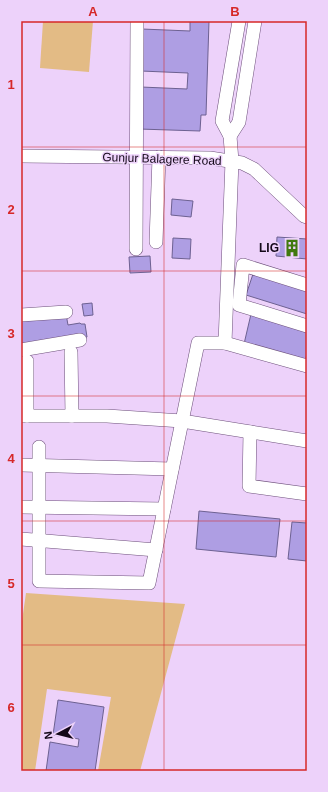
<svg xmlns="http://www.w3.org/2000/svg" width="328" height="792" font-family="Helvetica,sans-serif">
<rect width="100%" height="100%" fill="#edd2fa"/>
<!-- green -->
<g fill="#e3bb85">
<polygon points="43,21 93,21 89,72 40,68"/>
<polygon points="26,593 185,604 140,771 98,771 111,697 47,689 35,771 21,771 21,628"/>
</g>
<!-- building -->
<g fill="#ae9ee3" stroke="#6d6191">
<polygon points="190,21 209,21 206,115 201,115 200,131 139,129 141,87 187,89 188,73 141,71 142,29 190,31"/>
<polygon points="172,199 193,201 191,217 171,215"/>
<polygon points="277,237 307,239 307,259 276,256"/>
<polygon points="173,238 191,239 190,259 172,258"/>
<polygon points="150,256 151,272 130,273 129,257"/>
<polygon points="253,274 307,290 307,314 246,295"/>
<polygon points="92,303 93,315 84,316 82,304"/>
<polygon points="66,314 68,325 80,323 81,324 85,324 87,337 21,349 21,319"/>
<polygon points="251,314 307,329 307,354 305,361 244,344"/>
<polygon points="199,511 280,519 276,557 196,549"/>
<polygon points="292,522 307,523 307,561 288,559"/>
<polygon points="58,700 104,707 95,771 46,771 50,742 78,747 79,739 53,735"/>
</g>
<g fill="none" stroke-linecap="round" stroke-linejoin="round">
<!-- minor casing -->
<g stroke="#6d507b" stroke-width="14">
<g id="minor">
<polyline points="230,136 239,122 255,21"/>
<polyline points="21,156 210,158 242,163 254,169 304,216 307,217"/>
<polyline points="156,242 159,157"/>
<polyline points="136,249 137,21"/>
<polyline points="307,285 243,265 239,305 307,326"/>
<polyline points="21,315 66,312"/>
<polyline points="225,343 232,161 230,136 222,121 239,21"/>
<polyline points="21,350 80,340"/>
<polyline points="71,352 72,416"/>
<polyline points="21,416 107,416 182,421 307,441"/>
<polyline points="27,416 27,361"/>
<polyline points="250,432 249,486 307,494"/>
<polyline points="39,447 39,581 149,583 198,343 225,343 307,366"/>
<polyline points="21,465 172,469"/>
<polyline points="21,507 164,509"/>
<polyline points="21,539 156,550"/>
</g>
</g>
<!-- minor -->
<use href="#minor" stroke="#fff" stroke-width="13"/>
</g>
<!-- grid -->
<path fill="none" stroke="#d62828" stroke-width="1" stroke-opacity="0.55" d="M164 21V771M21 147H307M21 271H307M21 396H307M21 521H307M21 645H307"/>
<!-- icons -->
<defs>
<g id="building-bare" transform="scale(1.38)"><path d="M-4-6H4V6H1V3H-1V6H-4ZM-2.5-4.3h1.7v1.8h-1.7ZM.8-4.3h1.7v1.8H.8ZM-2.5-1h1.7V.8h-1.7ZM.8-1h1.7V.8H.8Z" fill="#40790e" stroke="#edd2fa" stroke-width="2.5" paint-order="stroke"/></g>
</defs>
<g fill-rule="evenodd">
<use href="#building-bare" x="292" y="248"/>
</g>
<g text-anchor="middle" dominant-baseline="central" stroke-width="3" stroke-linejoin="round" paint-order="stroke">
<!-- street labels -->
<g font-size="12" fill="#130818" stroke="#edd2fa">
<text transform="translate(162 159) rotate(2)">Gunjur Balagere Road</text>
</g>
<!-- poi labels -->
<g font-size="12" font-weight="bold" fill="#130818" stroke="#edd2fa" text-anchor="end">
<text x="279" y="248">LIG</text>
</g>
</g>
<!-- border -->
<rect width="328" height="792" fill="none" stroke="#edd2fa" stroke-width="44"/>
<!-- north arrow -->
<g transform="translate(58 734) rotate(263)" stroke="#edd2fa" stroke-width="3" paint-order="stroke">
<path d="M0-3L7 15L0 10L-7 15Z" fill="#130818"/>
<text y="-6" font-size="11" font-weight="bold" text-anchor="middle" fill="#130818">N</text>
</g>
<rect x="22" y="22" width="284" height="748" fill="none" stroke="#d62828" stroke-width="1.5"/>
<g font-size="13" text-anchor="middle" font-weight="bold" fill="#d62828">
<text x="93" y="16">A</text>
<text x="235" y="16">B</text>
<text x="11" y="89">1</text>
<text x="11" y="214">2</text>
<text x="11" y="338">3</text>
<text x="11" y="463">4</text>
<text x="11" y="588">5</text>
<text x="11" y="712">6</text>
</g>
</svg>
